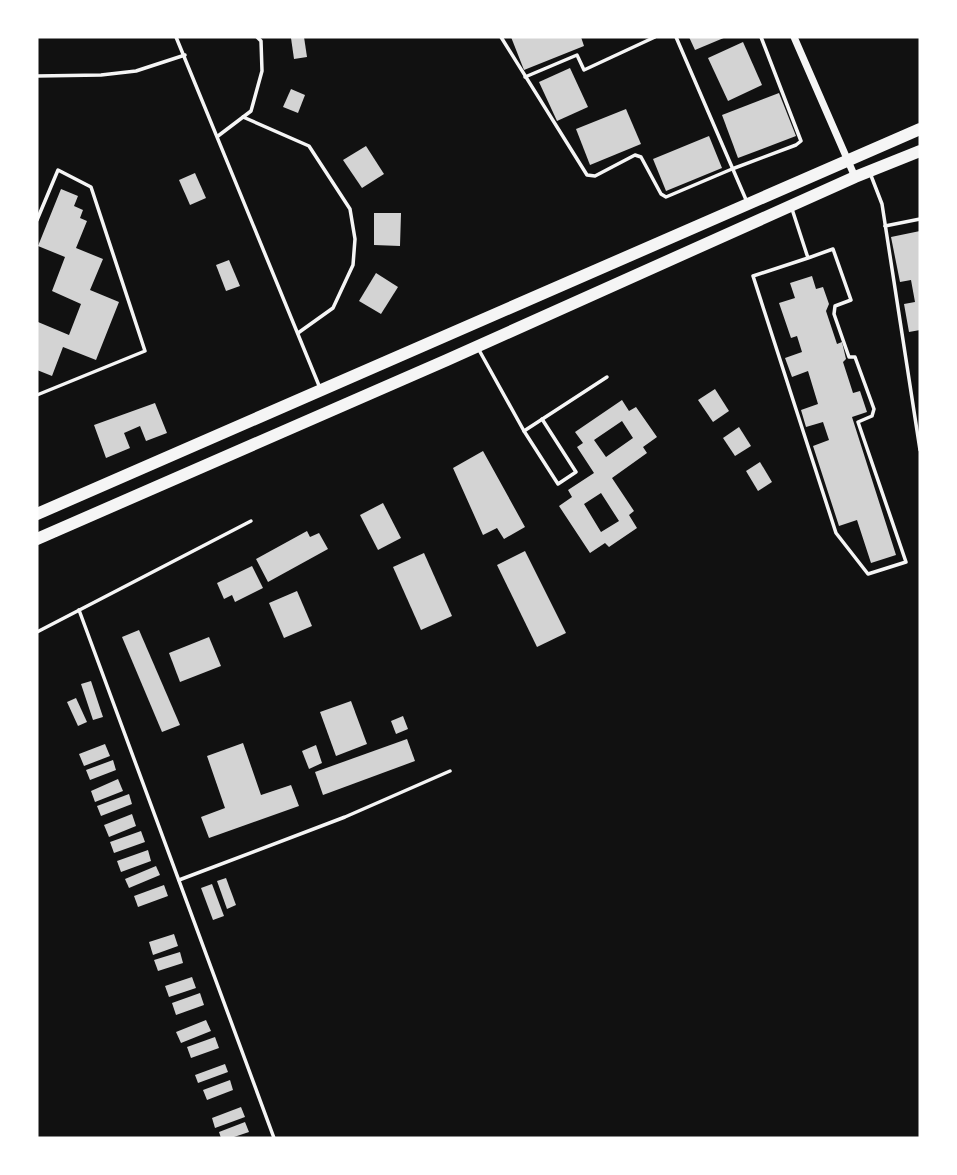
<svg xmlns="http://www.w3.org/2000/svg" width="957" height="1175" font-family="Arial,sans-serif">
<rect width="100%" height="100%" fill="#111"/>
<!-- building -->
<g fill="#d3d3d3" fill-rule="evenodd">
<polygon points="304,37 307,57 294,59 291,38"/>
<polygon points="511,37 581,37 584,46 524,70"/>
<polygon points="689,37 726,37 695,50"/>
<polygon points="743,42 762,85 728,101 708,58"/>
<polygon points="570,68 588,107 557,121 539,82"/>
<polygon points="291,89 305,95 298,113 283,107"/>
<polygon points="779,93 796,136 738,158 722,115"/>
<polygon points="626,109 641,144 590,165 576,129"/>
<polygon points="709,136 722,168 666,191 653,159"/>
<polygon points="366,146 384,174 362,188 343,160"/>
<polygon points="195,173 206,198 190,205 179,180"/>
<polygon points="61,189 78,196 74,206 83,210 80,218 87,221 76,248 103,259 90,290 119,302 96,360 63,347 52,376 37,370 37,326 38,322 69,335 81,304 52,291 65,257 38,246"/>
<polygon points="374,213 401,213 400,246 374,245"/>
<polygon points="920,231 920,330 909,332 904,304 915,302 911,280 900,282 891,237"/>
<polygon points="229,260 240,286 226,291 216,265"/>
<polygon points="376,273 398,287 381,314 359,301"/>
<polygon points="812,276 816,289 823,287 829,304 826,311 837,344 842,342 846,359 843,362 853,393 860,391 867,412 852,417 896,555 871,563 857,520 839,526 813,446 829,440 823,422 806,427 801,410 818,404 808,371 792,377 785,358 802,352 797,336 791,338 779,303 795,298 790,283"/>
<polygon points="715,389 729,411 713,422 698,400"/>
<path d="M622 400 629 411 636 407 657 437 643 447 647 453 612 478 634 511 629 515 637 528 609 547 605 543 590 553 559 506 572 497 568 490 594 473 577 447 583 443 575 432ZM622 421 633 438 606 457 594 440ZM601 493 619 521 601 532 584 504Z"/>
<polygon points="155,403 167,433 146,441 140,426 124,433 130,448 106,458 94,425"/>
<polygon points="739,427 751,446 735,456 723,438"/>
<polygon points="483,451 525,527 504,539 497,528 483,535 453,468"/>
<polygon points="760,462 772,482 758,491 746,471"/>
<polygon points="383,503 401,538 378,550 360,515"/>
<polygon points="307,531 310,537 319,533 328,549 268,582 256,559"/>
<polygon points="525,551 566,633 537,647 497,565"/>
<polygon points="424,553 452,616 421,630 393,567"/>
<polygon points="252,566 263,588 235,602 232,595 224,599 217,583"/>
<polygon points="297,591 312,626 284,638 269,603"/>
<polygon points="139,630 180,725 162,732 122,637"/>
<polygon points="209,637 221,666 180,682 169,653"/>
<polygon points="91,681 103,717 93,720 81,684"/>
<polygon points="76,698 87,722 78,726 67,702"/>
<polygon points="351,701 367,744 336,756 320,712"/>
<polygon points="403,716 408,729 396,734 391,721"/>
<polygon points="407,739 415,761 323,795 315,772"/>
<polygon points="243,743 261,795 291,785 299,806 209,838 201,817 225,808 207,756"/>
<polygon points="105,744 110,756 84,766 79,754"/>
<polygon points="316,745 322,763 309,769 302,751"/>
<polygon points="113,760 116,770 90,780 86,770"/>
<polygon points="118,779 123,791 95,802 91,791"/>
<polygon points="129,794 132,804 101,816 97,806"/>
<polygon points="132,814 136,826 109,837 104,825"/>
<polygon points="141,831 145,842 114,853 110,842"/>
<polygon points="148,850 151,861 121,872 117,861"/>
<polygon points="156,866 160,875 129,888 125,879"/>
<polygon points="226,878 236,905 227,909 217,881"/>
<polygon points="212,884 224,916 213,920 201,888"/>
<polygon points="164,885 168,896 138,907 134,896"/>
<polygon points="174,934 178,946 153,955 149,942"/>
<polygon points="180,952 183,963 158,971 154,960"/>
<polygon points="192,977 196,988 169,997 165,986"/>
<polygon points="200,993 204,1005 176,1015 172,1003"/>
<polygon points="206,1020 211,1031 181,1043 176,1032"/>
<polygon points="215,1037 219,1048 191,1058 187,1047"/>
<polygon points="225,1064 228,1072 198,1083 195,1075"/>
<polygon points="230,1080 233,1090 207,1100 203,1090"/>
<polygon points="241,1107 245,1117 215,1128 212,1118"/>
<polygon points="245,1122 249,1132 231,1138 221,1138 219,1132"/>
</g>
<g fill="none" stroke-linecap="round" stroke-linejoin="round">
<!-- service -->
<g stroke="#f5f5f5" stroke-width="3.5">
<polyline points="176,37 320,388"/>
<polyline points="501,37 587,175 595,176 635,155 641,157 661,194 666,197 732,169 796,145 801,141 761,37"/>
<polyline points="676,37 747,202"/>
<polyline points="37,76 101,75 136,71 185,55"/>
<polyline points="525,77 577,55 584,70 655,37"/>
<polyline points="243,117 309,146 350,209 355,239 353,265 333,308 298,333"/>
<polyline points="218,136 251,111 262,71 261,41 257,37"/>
<polyline points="870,173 882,204 920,450"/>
<polyline points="792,209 808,258 753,276 836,533 868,574 906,562 858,422 872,416 874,409 855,357 849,357 834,314 835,306 851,300 833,249 808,258"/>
<polyline points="37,220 58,170 91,187 145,351 37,395"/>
<polyline points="885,226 920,219"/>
<polyline points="479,350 524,431 558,484 576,472 542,419"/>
<polyline points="524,431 607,377"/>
<polyline points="79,610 274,1138"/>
<polyline points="37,632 251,521"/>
<polyline points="179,880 345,817 450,771"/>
</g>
<!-- minor -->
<polyline stroke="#f5f5f5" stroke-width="7" points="794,37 855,177"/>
<!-- primary -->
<g stroke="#f5f5f5" stroke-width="12">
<polyline points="37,514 920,129"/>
<polyline points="37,539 447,360 855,177 920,151"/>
</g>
</g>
<!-- border -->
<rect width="957" height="1175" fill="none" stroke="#ffffff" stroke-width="77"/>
</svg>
